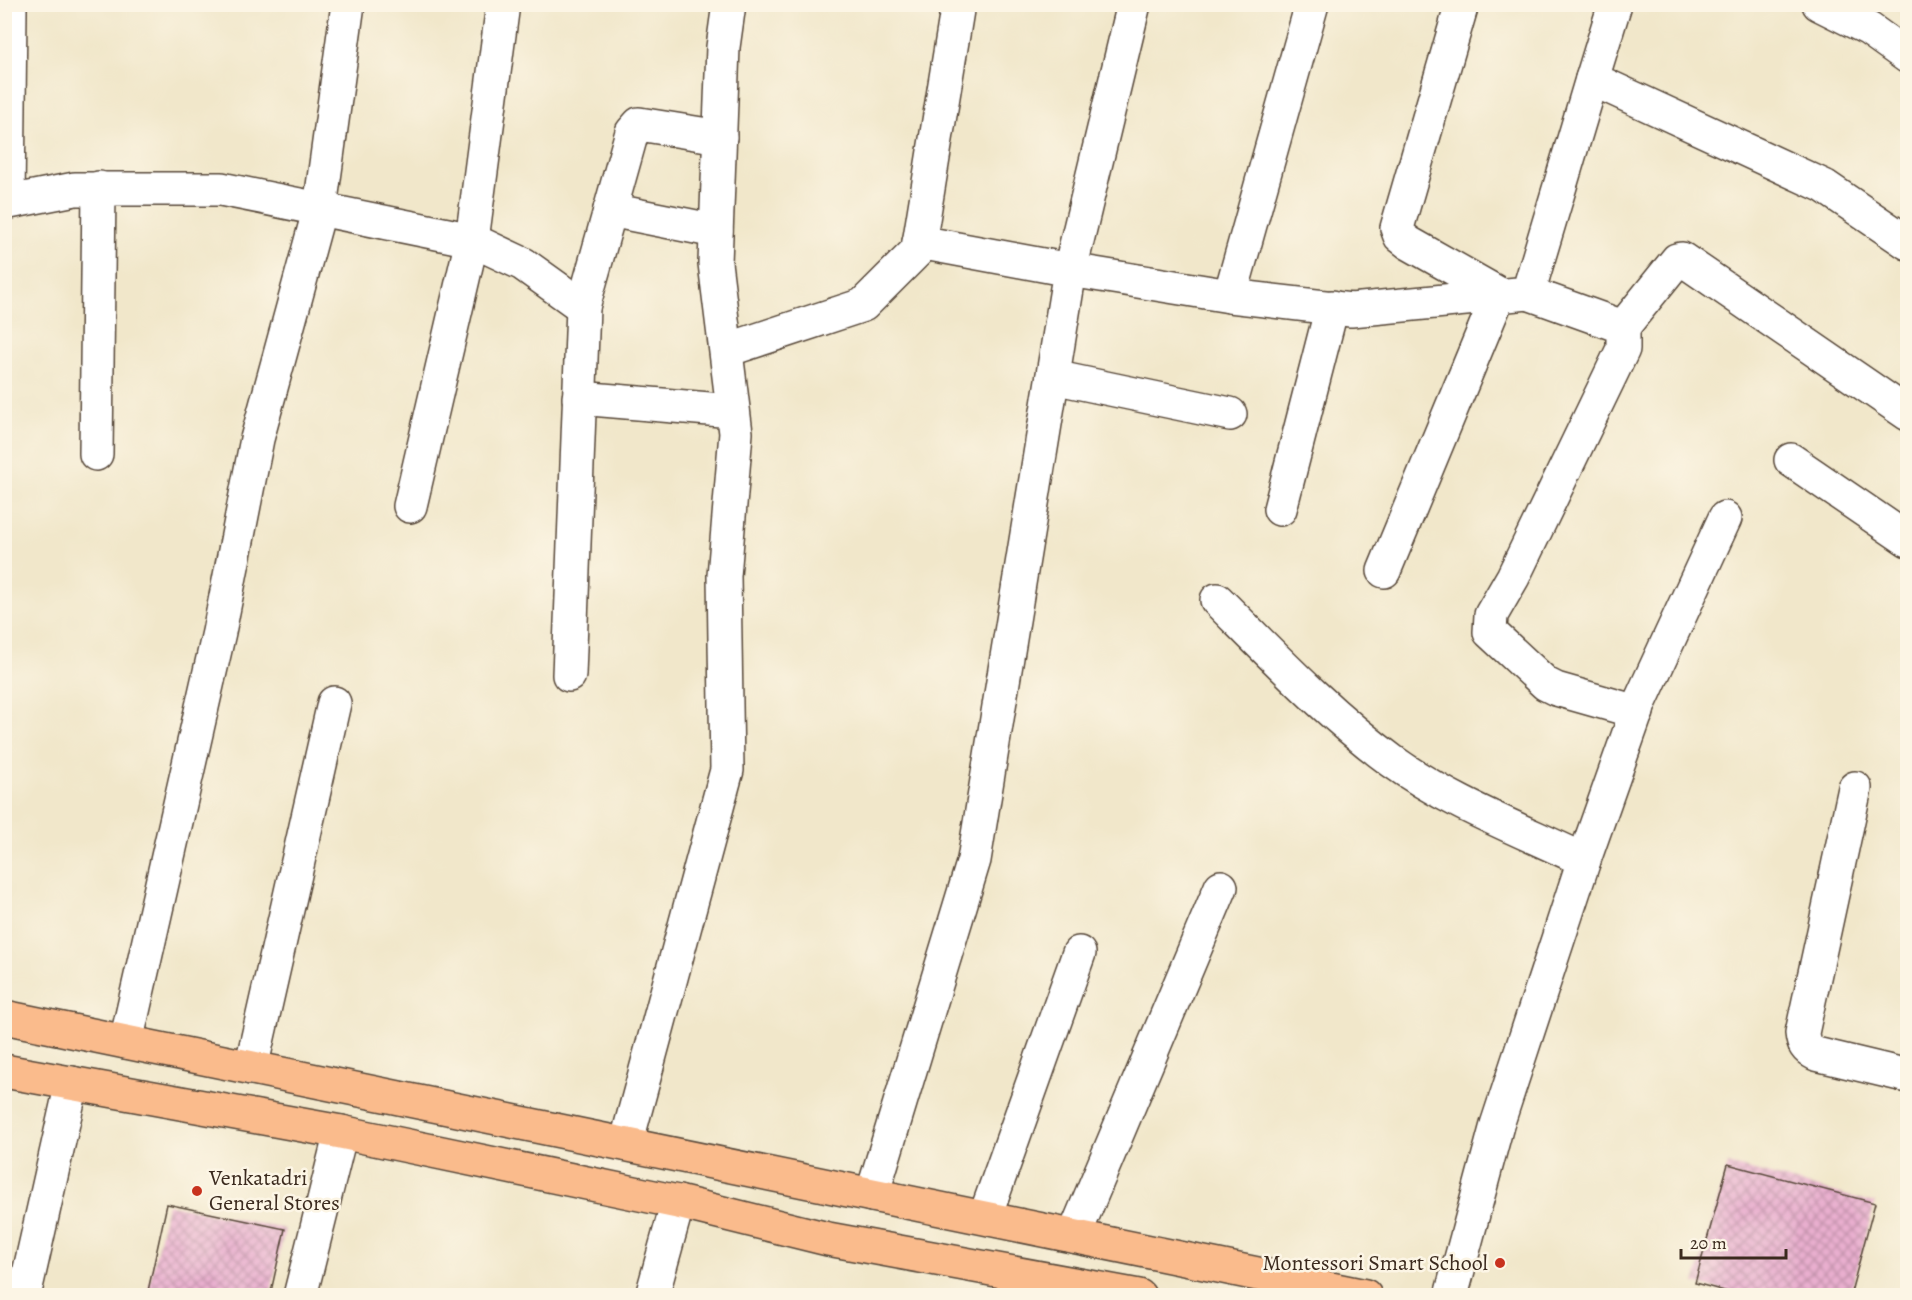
<svg xmlns="http://www.w3.org/2000/svg" width="1912" height="1300" font-family="Alegreya,serif">
<defs>
<pattern id="building-cross-hatch" width="8" height="8" patternUnits="userSpaceOnUse" patternTransform="scale(1.5)"><rect width="8" height="8" fill="#e9afcf"/><path d="M0 0l8 8M0 8l8-8" fill="none" stroke="#be8fa7"/></pattern>
</defs>
<rect width="100%" height="100%" fill="#fcf5e5"/>
<filter id="ink" filterUnits="userSpaceOnUse"><feTurbulence type="fractalNoise" baseFrequency=".0167" numOctaves="2"/><feDisplacementMap in="SourceGraphic" scale="12" xChannelSelector="R" yChannelSelector="G"/><feConvolveMatrix kernelMatrix="1 2 1 2 8 2 1 2 1" color-interpolation-filters="sRGB"/></filter>
<filter id="wash" filterUnits="userSpaceOnUse"><feTurbulence type="fractalNoise" baseFrequency=".008" numOctaves="4" result="noise"/><feDisplacementMap in="SourceGraphic" scale="24" xChannelSelector="R" yChannelSelector="G"/><feGaussianBlur stdDeviation="1.35" result="paint"/><feColorMatrix in="noise" values="0 0 0 0 0 0 0 0 0 0 0 0 0 0 0 0 0 1.4 0 .05"/><feComposite in="paint" operator="in"/></filter>
<g filter="url(#wash)">
<rect width="100%" height="100%" fill="#f1e7ca"/>
<g id="blocks">
<!-- building -->
<g fill="url(#building-cross-hatch)">
<polygon points="1728,1164 1875,1203 1850,1296 1743,1296 1695,1283"/>
<polygon points="167,1204 285,1229 270,1296 170,1296 148,1291"/>
</g>
</g>
</g>
<g filter="url(#ink)">
<use href="#blocks" fill-opacity="0" stroke="#564638" stroke-width="1.5"/>
<g fill="none" stroke-linecap="round" stroke-linejoin="round">
<!-- minor casing -->
<g stroke="#564638" stroke-width="36">
<g id="minor">
<polyline points="1134,4 1070,270 1230,296 1351,310 1528,293 1592,79"/>
<polyline points="1615,4 1592,79 1824,186 1908,243"/>
<polyline points="1819,4 1869,29 1908,57"/>
<polyline points="8,202 10,9"/>
<polyline points="4,203 75,189 221,189 472,240 523,264 583,307 632,132 639,124 720,137"/>
<polyline points="610,210 716,231"/>
<polyline points="1528,293 1623,327 1623,349 1513,577 1491,615 1490,632 1546,684 1556,689 1637,712"/>
<polyline points="1230,296 1312,4"/>
<polyline points="1623,327 1677,260 1682,259 1908,414"/>
<polyline points="727,350 863,305 918,250 958,4"/>
<polyline points="1053,377 1230,414"/>
<polyline points="579,398 733,411"/>
<polyline points="96,454 99,188"/>
<polyline points="1791,460 1908,540"/>
<polyline points="410,506 472,240 503,4"/>
<polyline points="1280,509 1332,307"/>
<polyline points="1384,571 1499,294 1409,243 1400,236 1397,228 1462,4"/>
<path d="M1217 600C1273 656 1328 714 1392 761 1450 803 1519 829 1584 860"/>
<polyline points="569,675 583,307"/>
<path d="M1855 788 1802 1033C1803 1044 1806 1049 1816 1054L1908 1076"/>
<polyline points="126,1042 219,632 257,439 320,208 348,4"/>
<polyline points="251,1068 334,703"/>
<polyline points="626,1144 727,770 724,576 736,433 715,263 723,47 729,4"/>
<polyline points="872,1195 974,860 1070,270 919,242"/>
<polyline points="985,1217 1079,953"/>
<polyline points="1074,1236 1221,887"/>
<polyline points="24,1296 72,1083"/>
<polyline points="300,1296 341,1132"/>
<polyline points="652,1296 678,1202"/>
<polyline points="1451,1296 1497,1125 1584,860 1640,702 1725,518"/>
</g>
</g>
<!-- highway casing -->
<g stroke="#564638" stroke-width="36">
<g id="highway">
<polyline points="4,1017 1365,1296"/>
<polyline points="4,1071 341,1132 678,1202 828,1239 1139,1296"/>
</g>
</g>
<!-- minor -->
<use href="#minor" stroke="#fff" stroke-width="33"/>
<!-- highway -->
<use href="#highway" stroke="#fabb8c" stroke-width="33"/>
</g>
</g>
<!-- markers -->
<g fill="#c8321e" stroke="#fcf5e5" stroke-width="2">
<circle cx="197" cy="1191" r="6"/>
<circle cx="1500" cy="1263" r="6"/>
</g>
<g text-anchor="middle" dominant-baseline="central" stroke-width="5" stroke-linejoin="round" paint-order="stroke">
<!-- poi labels -->
<g font-size="22" fill="#3b2a1e" stroke="#fcf5e5" text-anchor="start">
<text x="209" y="1178">Venkatadri<tspan x="209" dy="25">General Stores</tspan></text>
<text x="1488" y="1263" text-anchor="end">Montessori Smart School</text>
</g>
</g>
<!-- margin -->
<rect width="1912" height="1300" fill="none" stroke="#fcf5e5" stroke-width="24"/>
<!-- scale -->
<path d="M1681 1249v9h105v-9" fill="none" stroke="#3b2a1e" stroke-width="3"/>
<text x="1690" y="1249" font-size="18" fill="#3b2a1e" stroke="#fcf5e5" stroke-width="4.5" paint-order="stroke">20 m</text>
</svg>
